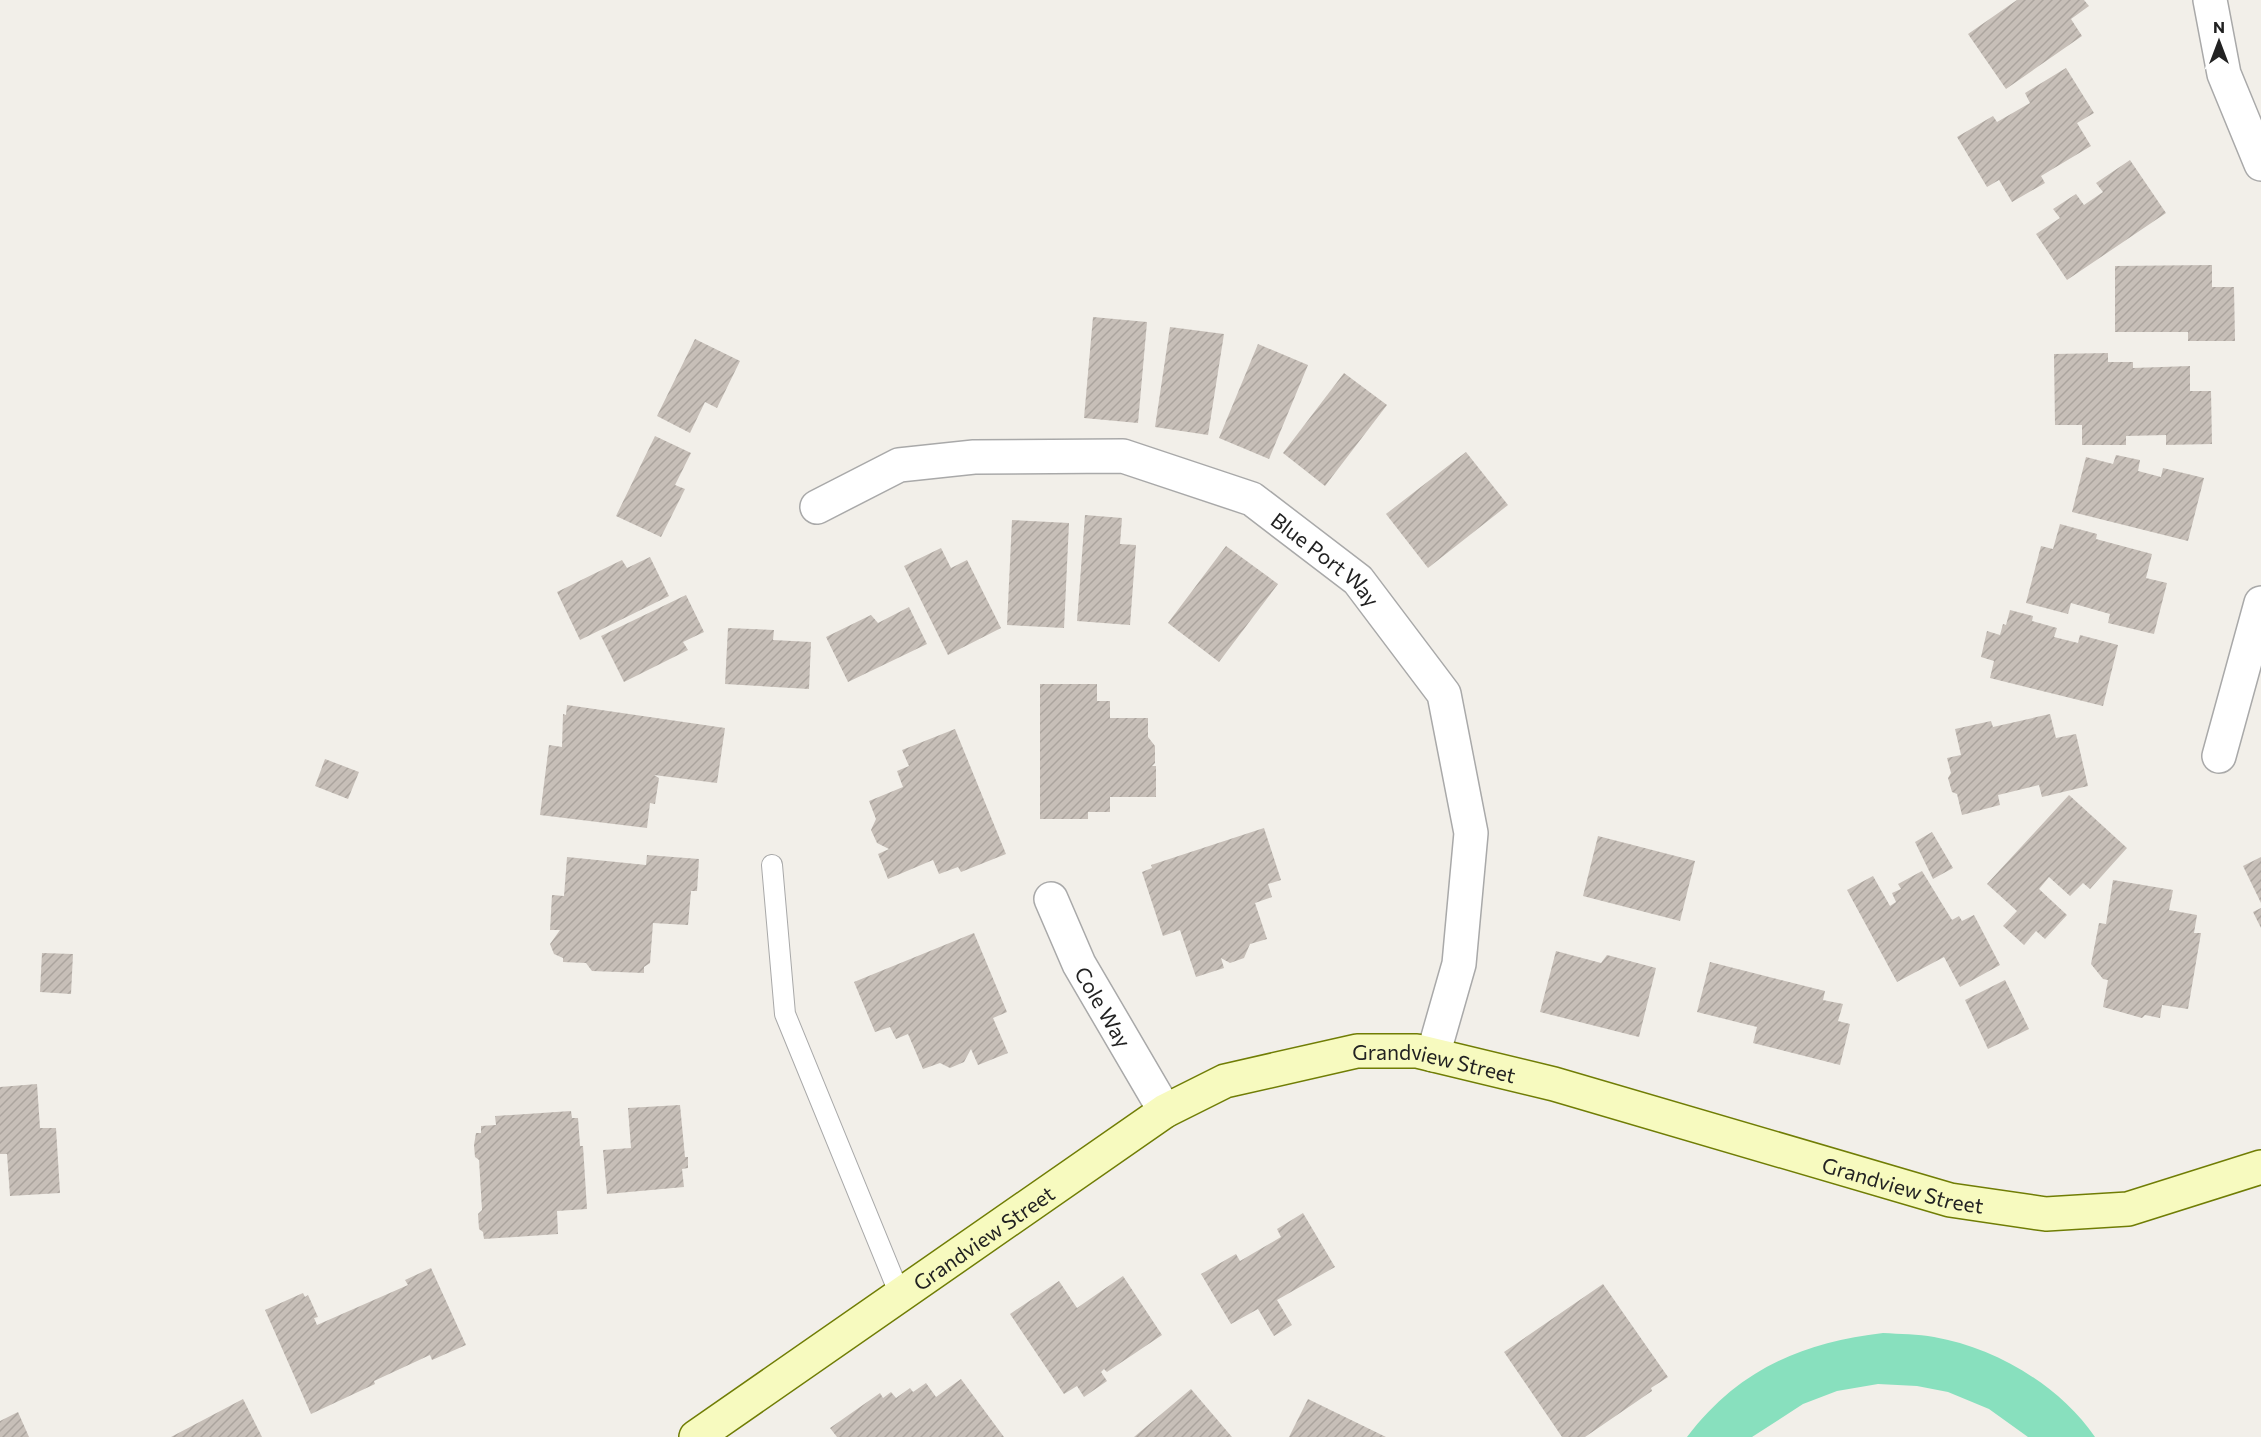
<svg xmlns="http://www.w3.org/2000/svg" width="2261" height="1437" font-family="Commissioner,sans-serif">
<defs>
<pattern id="building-hatch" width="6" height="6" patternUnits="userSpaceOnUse" patternTransform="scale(1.5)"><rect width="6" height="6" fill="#c7bfb8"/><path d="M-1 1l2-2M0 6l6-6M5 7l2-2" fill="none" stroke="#aba49e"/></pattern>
</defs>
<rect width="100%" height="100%" fill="#f2efe9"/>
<!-- pitch -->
<path fill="#88e0be" d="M1883 1333C1900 1334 1918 1334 1934 1337 1996 1348 2059 1385 2095 1437H2028L1989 1409 1948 1392 1917 1386 1878 1384 1837 1391 1803 1404 1752 1437H1687C1738 1370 1800 1343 1883 1333Z"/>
<!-- building -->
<g fill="url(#building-hatch)">
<polygon points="2017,0 2084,0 2089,6 2071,19 2082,36 2006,89 1968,34"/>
<polygon points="2066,68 2094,113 2077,123 2091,146 2041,176 2045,183 2012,202 1999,180 1987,187 1957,137 1993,116 1997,122 2030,103 2025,93"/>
<polygon points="2130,160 2166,213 2067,280 2036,234 2060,218 2053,209 2076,194 2084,205 2103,192 2096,183"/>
<polygon points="2212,265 2212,287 2234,287 2235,341 2188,341 2188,332 2115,332 2115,266"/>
<polygon points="1093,317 1147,322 1138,423 1084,418"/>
<polygon points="1170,327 1224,334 1208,435 1155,427"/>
<polygon points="695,339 740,361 717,408 705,402 690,433 657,416"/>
<polygon points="1258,344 1308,365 1269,459 1219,438"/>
<polygon points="2108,353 2108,362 2133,362 2133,368 2190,366 2190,391 2211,391 2212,444 2166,445 2166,435 2126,436 2126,445 2082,445 2082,425 2055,425 2054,354"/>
<polygon points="1344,373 1387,405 1325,486 1283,453"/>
<polygon points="655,436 691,453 675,485 685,489 661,537 616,516"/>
<polygon points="1466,452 1508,505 1428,568 1386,514"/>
<polygon points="2116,455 2140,460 2138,471 2161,477 2163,468 2204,478 2188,541 2072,512 2086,457 2113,464"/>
<polygon points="1085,515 1122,518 1120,544 1136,545 1130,625 1077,621"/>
<polygon points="1012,520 1069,523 1064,628 1007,625"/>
<polygon points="2060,524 2097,534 2096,539 2152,554 2146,578 2167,583 2154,634 2108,623 2110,614 2071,603 2068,614 2026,603 2041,546 2053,549"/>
<polygon points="1226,546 1278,584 1219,662 1168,623"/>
<polygon points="941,548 951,568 967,560 1001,628 948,655 904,566"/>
<polygon points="650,557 669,596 580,640 557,592 622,560 627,568"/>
<polygon points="686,595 704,632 683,642 688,650 624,682 601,636"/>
<polygon points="909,607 927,644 848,682 826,637 871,615 878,623"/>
<polygon points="2010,610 2033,616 2032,621 2057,628 2054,637 2078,643 2080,635 2118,645 2103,706 1990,678 1994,661 1981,657 1987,631 2000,635 2003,624 2006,625"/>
<polygon points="728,628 774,630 773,640 811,642 809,689 725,684"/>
<polygon points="1040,684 1097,684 1097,701 1110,701 1110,718 1148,718 1148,737 1155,746 1155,763 1152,766 1156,766 1156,797 1110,797 1110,812 1088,812 1088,819 1040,819"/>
<polygon points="567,705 725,728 717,783 654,775 659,778 655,804 650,803 647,828 540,815 549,745 562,747 563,714 566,715"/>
<polygon points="2050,714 2056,738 2076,734 2088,786 2042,797 2039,785 1998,795 2000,805 1962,815 1957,794 1952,792 1948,778 1951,773 1947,758 1961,755 1955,729 1991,721 1993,727"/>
<polygon points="955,729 1006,854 961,872 958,867 939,874 933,860 888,879 878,854 889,849 877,843 871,830 876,819 869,801 903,787 897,771 909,766 902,750"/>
<polygon points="325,759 359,772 348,799 315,786"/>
<polygon points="2069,795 2127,848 2090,889 2083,883 2070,896 2049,877 2039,889 2067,915 2045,939 2036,931 2024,945 2003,926 2017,911 1987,884"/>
<polygon points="1264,828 1281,880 1268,884 1272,897 1255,903 1267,939 1250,944 1244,958 1230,963 1221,958 1224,968 1196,977 1180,930 1163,936 1142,872 1152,868 1151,865"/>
<polygon points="1932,832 1953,868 1933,879 1915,842"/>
<polygon points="1598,836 1695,861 1680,921 1583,896"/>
<polygon points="647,855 699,859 697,891 691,891 688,925 653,923 650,963 644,967 644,973 592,971 586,963 563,962 563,958 554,954 550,944 560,930 550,930 552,895 564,896 567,857 646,865"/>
<polygon points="2261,857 2261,903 2243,866"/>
<polygon points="1922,871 1952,920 1959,916 1962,921 1974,915 2000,965 1960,987 1944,957 1897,982 1847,890 1873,876 1890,906 1896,902 1892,893 1901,889 1898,884"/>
<polygon points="2113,880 2173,890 2169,910 2197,915 2194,933 2201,933 2188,1009 2162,1005 2160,1018 2145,1015 2142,1018 2103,1007 2108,980 2103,979 2091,964 2099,923 2106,924"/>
<polygon points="2261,908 2261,928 2253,912"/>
<polygon points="974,933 1007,1012 993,1018 1008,1053 978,1065 971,1049 964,1062 950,1068 940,1063 923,1069 908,1034 896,1039 890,1027 875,1032 854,982"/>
<polygon points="1556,951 1601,963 1607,955 1656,968 1639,1037 1540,1012"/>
<polygon points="42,953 73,954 71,994 40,992"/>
<polygon points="1710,962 1825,991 1823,1000 1843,1004 1838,1021 1850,1024 1840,1065 1753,1043 1757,1027 1697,1012"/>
<polygon points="2005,980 2029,1029 1988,1049 1965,1000"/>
<polygon points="37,1084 40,1128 56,1128 60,1193 10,1196 7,1154 0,1154 0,1087"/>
<polygon points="680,1105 685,1157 688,1157 688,1168 682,1169 684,1187 607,1194 603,1150 631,1148 628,1108"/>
<polygon points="571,1111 572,1118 578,1118 580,1146 583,1146 587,1209 557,1211 558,1234 484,1239 483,1232 479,1229 478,1214 482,1210 479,1160 475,1157 474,1145 476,1133 481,1133 481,1126 496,1125 495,1116"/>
<polygon points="1303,1213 1335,1267 1277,1300 1292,1325 1274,1336 1258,1309 1231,1324 1201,1274 1236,1254 1240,1261 1281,1237 1277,1229"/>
<polygon points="431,1268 466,1345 432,1360 430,1355 374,1381 375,1384 311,1414 265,1310 303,1293 305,1297 308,1295 318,1317 314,1318 317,1325 408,1285 405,1280"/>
<polygon points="1123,1276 1162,1335 1107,1372 1104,1369 1101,1372 1107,1381 1084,1397 1077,1386 1064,1394 1010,1314 1059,1281 1077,1308"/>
<polygon points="1603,1284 1668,1377 1651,1388 1652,1391 1585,1437 1562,1437 1504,1352"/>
<polygon points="961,1379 1004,1437 837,1437 830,1428 880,1393 883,1398 891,1392 896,1398 910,1388 913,1392 926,1383 936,1397"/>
<polygon points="1191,1389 1232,1437 1134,1437"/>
<polygon points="243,1399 262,1437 171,1437"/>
<polygon points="1308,1399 1386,1437 1289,1437"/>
<polygon points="18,1412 29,1437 0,1437 0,1421"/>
</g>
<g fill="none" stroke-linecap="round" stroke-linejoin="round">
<!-- lane casing -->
<g stroke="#a9a9a9" stroke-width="22">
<polyline id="lane" points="772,865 785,1014 900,1295"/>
</g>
<!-- street casing -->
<g stroke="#a9a9a9" stroke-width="36">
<g id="street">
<polyline points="2210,0 2224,74 2261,164"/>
<path id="s1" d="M817 507 899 465 974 457 1123 456 1252 499 1358 580 1444 694 1471 833 1459 964 1433 1055"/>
<polyline points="2219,756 2261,603"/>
<path id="s2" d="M1051 899 1079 964 1165 1111"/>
</g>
</g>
<!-- secondary casing -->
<g stroke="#707d05" stroke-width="36">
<g id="secondary">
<path id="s3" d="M696 1437 1165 1111 1225 1081 1357 1051H1417L1554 1084 1950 1200 2046 1214 2128 1209 2261 1167"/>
</g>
</g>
<!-- lane -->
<use href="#lane" stroke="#fff" stroke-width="20"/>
<!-- street -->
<use href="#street" stroke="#fff" stroke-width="33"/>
<!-- secondary -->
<use href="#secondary" stroke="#f7fabf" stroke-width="33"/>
</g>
<g text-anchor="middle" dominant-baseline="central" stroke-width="4.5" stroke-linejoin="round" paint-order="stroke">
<!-- street labels -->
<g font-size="21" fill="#222" stroke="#fff">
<text stroke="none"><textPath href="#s1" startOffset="548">Blue Port Way</textPath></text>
<text stroke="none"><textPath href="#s2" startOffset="120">Cole Way</textPath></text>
<text stroke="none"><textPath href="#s3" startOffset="852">Grandview Street</textPath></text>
<text stroke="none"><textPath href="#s3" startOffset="1338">Grandview Street</textPath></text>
<text stroke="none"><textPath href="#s3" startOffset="350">Grandview Street</textPath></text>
</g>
</g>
<!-- north arrow -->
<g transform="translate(2219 42)" stroke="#ffffff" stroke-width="4.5" paint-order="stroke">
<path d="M0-4.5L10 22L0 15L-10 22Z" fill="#222222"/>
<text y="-9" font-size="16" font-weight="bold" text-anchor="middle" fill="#222222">N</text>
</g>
</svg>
